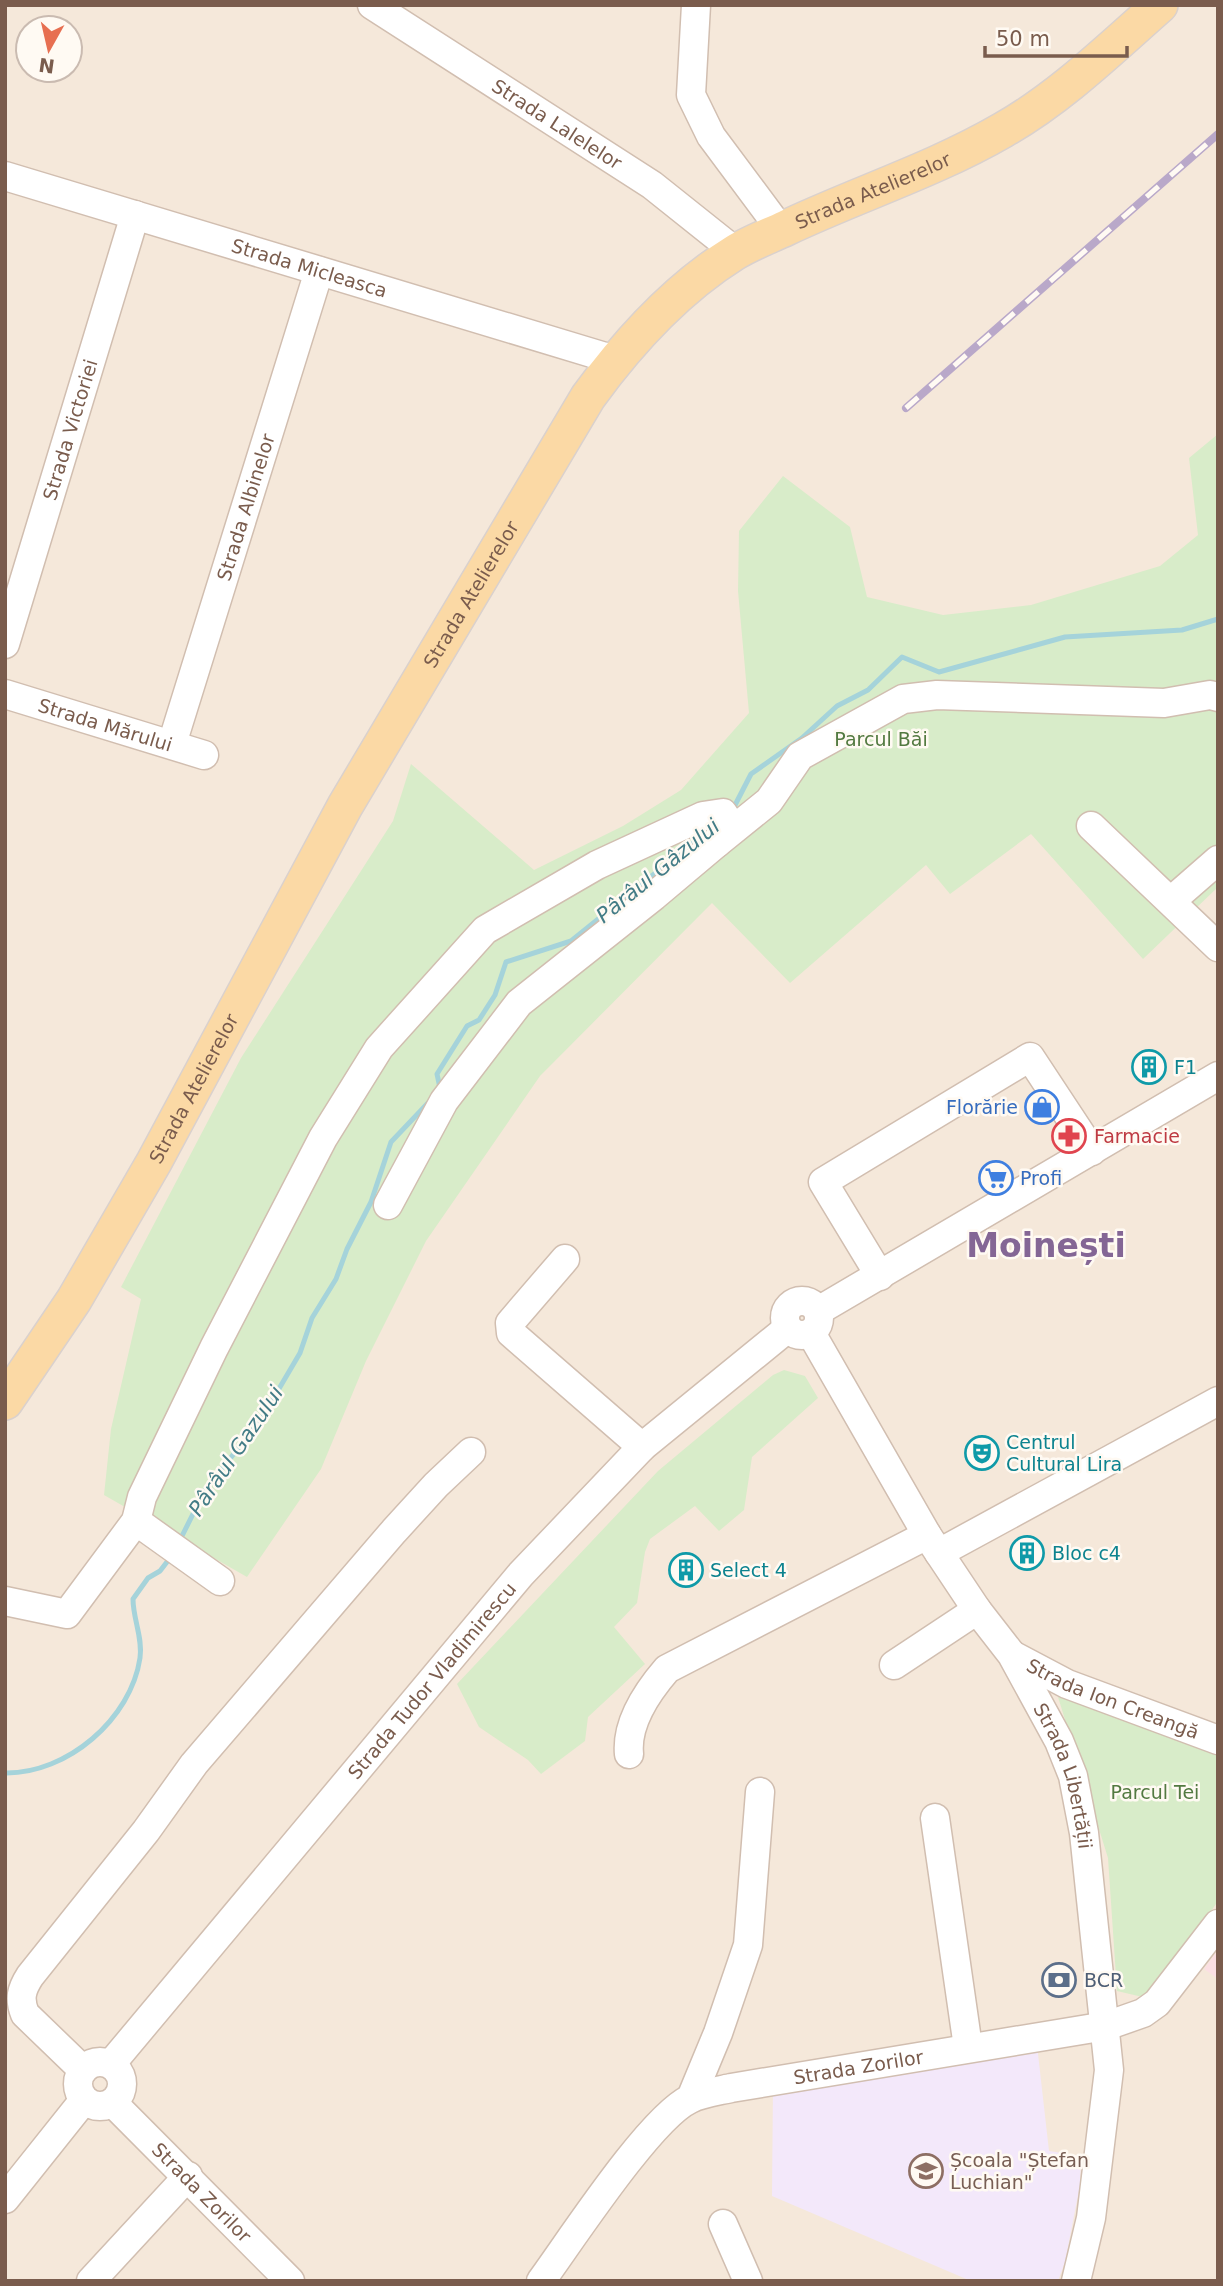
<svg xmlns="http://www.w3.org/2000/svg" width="1223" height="2286" font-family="'DejaVu Sans',sans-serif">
<rect width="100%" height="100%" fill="#fdf6ec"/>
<!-- residential -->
<path fill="#f5e8da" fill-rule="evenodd" d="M5 5H1218V2281H5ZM28 28H70V70H28Z"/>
<!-- education -->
<polygon fill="#f3e8fa" points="1037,2045 1049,2151 1081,2156 1080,2185 1065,2262 1058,2281 971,2281 772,2196 773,2085"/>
<!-- medical -->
<polygon fill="#fbdfe3" points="1218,1950 1218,1979 1204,1969"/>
<!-- green -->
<g fill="#d8ecc9">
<polygon points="1218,434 1218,887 1143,959 1031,834 950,894 926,865 790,983 712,903 540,1076 426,1241 366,1361 321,1469 247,1577 104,1495 111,1429 141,1299 121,1287 241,1058 393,821 411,764 534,870 623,826 681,790 749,713 738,591 739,531 783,476 850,527 867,597 943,615 1031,605 1160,566 1198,535 1189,458"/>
<polygon points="784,1370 805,1376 818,1398 752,1457 744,1510 719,1531 695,1506 650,1539 645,1552 637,1603 614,1627 645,1664 588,1717 585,1741 541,1774 528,1760 479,1727 457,1684 658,1471 773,1375"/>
<polygon points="1058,1697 1218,1745 1218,1901 1151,1999 1117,1991 1108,1858"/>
</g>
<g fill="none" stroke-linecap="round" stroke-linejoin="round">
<!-- stream -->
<g stroke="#a5d3da" stroke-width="5">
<polyline points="733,809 751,774 802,738 837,706 868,690 902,657 939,672 1065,637 1182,630 1218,619"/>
<polyline points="440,1088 437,1074 467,1026 479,1020 495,995 506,962 571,941 710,829"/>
<polyline points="180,1540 205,1490 260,1421 300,1353 312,1318 336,1279 347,1249 371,1202 391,1142 428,1103"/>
<path d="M5 1773C67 1774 131 1719 140 1658 143 1638 133 1619 133 1599L148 1578 160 1571 170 1558"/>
</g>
<!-- minor casing -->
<g stroke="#d1beb0" stroke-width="31">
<g id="minor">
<path id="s1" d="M372 5 652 185 736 252"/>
<polyline points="696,5 691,95 711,136 781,230"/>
<path id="s2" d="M5 176 615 360"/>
<path id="s3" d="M5 644 135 215"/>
<path id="s4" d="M5 694 204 755"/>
<path id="s5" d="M172 744 319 271"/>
<polyline points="1091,826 1218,947"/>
<polyline points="717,843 769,801 800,756 903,699 937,695 1164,703 1210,695 1218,697"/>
<polyline points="1171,901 1218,860"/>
<polyline points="565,1259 510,1323 511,1333 642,1447"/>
<polyline points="880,1276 823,1182 1030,1057 1092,1151"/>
<circle cx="802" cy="1318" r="17"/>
<polyline points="818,1311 1218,1076"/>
<path id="s6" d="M811 1333 927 1535 977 1610 1012 1655 1059 1741 1073 1776 1084 1833 1109 2070 1091 2218 1076 2281"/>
<polyline points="136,1521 220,1581"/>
<polyline points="939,1553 1218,1401"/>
<polyline points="5,1601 67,1614 136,1521 142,1497 214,1348 323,1138 379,1048 485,930 597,865 703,816 723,813 727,819 717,843 654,896 519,1003 444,1101 388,1205"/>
<path id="s7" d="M1014 1656 1067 1684 1218 1740"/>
<polyline points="894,1665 977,1610"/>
<path d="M629 1754C626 1723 648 1691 667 1669L927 1535"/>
<polyline points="935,1818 968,2047"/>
<circle cx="100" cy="2084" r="22"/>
<path id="s8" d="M111 2064 521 1574 642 1447 788 1328"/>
<path d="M83 2070 25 2014C19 1999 21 1990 30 1976L146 1831 194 1764 394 1531 436 1485 471 1452"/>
<polyline points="691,2098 718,2033 748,1945 760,1792"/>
<path id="s9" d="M113 2103 290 2281"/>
<polyline points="5,2199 84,2100"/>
<polyline points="723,2224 748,2281"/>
<polyline points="91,2281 188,2176"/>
<path id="s10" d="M541 2281C571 2240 650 2118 690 2099 702 2093 718 2091 731 2088L1106 2026 1143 2013 1157 2003 1218 1924"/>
</g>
</g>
<!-- major casing -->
<g stroke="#dad1cd" stroke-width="38">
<g id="major">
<path id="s11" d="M5 1402 74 1300 154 1162 345 806 588 397C628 342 675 290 734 253 750 243 769 236 786 228 858 194 934 170 1003 130 1061 97 1110 49 1160 5"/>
</g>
</g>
<!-- minor -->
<use href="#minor" stroke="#fff" stroke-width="28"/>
<!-- major -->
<use href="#major" stroke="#fbd9a5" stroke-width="35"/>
<!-- rail casing -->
<g stroke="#b9a8c9" stroke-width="8">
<polyline id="rail" points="906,408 1218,134"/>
</g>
<!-- rail -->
<use href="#rail" stroke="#fffaf3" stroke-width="5" stroke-dasharray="16" stroke-linecap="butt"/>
</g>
<!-- icons -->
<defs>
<g id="building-ring" transform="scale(1.75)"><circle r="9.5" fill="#fffaf3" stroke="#0f9aa8" stroke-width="1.5"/><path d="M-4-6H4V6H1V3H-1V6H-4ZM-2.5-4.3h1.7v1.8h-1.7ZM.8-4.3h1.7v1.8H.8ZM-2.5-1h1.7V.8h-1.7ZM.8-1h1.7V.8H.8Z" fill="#0f9aa8"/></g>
<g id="shop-ring" transform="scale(1.75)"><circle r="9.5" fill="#fffaf3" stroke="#3f7fe0" stroke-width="1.5"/><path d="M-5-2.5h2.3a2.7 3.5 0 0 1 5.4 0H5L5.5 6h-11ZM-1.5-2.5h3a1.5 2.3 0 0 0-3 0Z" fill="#3f7fe0"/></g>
<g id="pharmacy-ring" transform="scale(1.75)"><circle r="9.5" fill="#fffaf3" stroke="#e0444e" stroke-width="1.5"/><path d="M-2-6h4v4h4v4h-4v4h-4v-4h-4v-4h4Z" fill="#e0444e"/></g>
<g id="supermarket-ring" transform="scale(1.75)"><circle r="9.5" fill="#fffaf3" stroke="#3f7fe0" stroke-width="1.5"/><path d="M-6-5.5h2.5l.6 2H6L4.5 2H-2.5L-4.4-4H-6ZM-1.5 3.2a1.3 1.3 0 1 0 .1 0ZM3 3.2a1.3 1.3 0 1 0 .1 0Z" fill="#3f7fe0"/></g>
<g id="theatre-ring" transform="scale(1.75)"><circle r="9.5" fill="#fffaf3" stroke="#0f9aa8" stroke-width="1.5"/><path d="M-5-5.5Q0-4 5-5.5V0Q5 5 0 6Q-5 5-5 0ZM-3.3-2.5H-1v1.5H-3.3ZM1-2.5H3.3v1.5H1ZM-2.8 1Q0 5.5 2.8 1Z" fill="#0f9aa8"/></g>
<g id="bank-ring" transform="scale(1.75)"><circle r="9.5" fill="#fffaf3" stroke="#5c6f8a" stroke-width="1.5"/><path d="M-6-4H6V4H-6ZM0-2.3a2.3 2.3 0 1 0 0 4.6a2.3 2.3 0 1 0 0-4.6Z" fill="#5c6f8a"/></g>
<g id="school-ring" transform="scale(1.75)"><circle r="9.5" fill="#fffaf3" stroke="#8d6e63" stroke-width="1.5"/><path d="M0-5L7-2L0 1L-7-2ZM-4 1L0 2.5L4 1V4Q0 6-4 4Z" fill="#8d6e63"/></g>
</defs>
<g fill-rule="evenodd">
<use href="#building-ring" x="1149" y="1067"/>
<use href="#shop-ring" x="1042" y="1107"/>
<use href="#pharmacy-ring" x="1069" y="1136"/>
<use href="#supermarket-ring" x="996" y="1178"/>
<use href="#theatre-ring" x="982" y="1453"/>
<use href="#building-ring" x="1027" y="1553"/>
<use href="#building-ring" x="686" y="1570"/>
<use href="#bank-ring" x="1059" y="1980"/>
<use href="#school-ring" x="926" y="2171"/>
</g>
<g text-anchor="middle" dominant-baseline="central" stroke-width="5" stroke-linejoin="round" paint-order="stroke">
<!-- street labels -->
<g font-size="19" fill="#7a5c4d" stroke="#fffaf3">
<text stroke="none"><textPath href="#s1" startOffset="220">Strada Lalelelor</textPath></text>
<text stroke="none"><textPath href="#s11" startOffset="1521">Strada Atelierelor</textPath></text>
<text stroke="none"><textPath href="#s2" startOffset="318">Strada Micleasca</textPath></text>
<text stroke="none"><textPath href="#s3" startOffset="224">Strada Victoriei</textPath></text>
<text stroke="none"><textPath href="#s5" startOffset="248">Strada Albinelor</textPath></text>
<text stroke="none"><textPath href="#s11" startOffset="933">Strada Atelierelor</textPath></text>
<text stroke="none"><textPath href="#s4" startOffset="105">Strada Mărului</textPath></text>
<text stroke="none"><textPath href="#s11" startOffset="366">Strada Atelierelor</textPath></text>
<text stroke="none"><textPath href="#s8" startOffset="500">Strada Tudor Vladimirescu</textPath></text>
<text stroke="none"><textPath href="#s7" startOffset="108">Strada Ion Creangă</textPath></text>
<text stroke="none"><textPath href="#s6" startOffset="513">Strada Libertății</textPath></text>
<text stroke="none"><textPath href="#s10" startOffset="408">Strada Zorilor</textPath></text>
<text stroke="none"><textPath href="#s9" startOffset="126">Strada Zorilor</textPath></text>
</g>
<!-- park labels -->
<g font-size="19" fill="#537a41" stroke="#fffaf3">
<text x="881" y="739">Parcul Băi</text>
<text x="1155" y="1792">Parcul Tei</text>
</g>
<!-- culture labels -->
<g font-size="19" fill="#0d838f" stroke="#fffaf3" text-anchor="start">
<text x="1174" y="1067">F1</text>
<text x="1006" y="1442">Centrul<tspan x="1006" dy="22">Cultural Lira</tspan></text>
<text x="1052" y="1553">Bloc c4</text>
<text x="710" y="1570">Select 4</text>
</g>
<!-- shop labels -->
<g font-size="19" fill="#366cbe" stroke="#fffaf3" text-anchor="end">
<text x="1018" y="1107">Florărie</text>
<text x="1020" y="1178" text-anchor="start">Profi</text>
</g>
<!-- health labels -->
<g font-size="19" fill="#be3a42" stroke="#fffaf3" text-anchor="start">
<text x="1094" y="1136">Farmacie</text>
</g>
<!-- service labels -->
<g font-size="19" fill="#4e5e75" stroke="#fffaf3" text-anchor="start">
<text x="1084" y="1980">BCR</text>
</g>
<!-- education labels -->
<g font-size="19" fill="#785e54" stroke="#fffaf3" text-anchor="start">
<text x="950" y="2160">Școala "Ștefan<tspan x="950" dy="22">Luchian"</tspan></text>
</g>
<!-- water labels -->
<g font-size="21" font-style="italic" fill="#437c86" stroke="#fffaf3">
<text transform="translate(658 871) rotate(-39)">Pârâul Gâzului</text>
<text transform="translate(236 1451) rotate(-56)">Pârâul Gazului</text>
</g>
<!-- town labels -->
<g font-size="33" font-weight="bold" fill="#846695" stroke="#fffaf3">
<text x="1046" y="1245">Moinești</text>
</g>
</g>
<!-- border -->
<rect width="1223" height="2286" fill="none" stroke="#7a5c4d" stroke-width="14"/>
<!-- north arrow -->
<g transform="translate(49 49) rotate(188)"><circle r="33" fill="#fffaf3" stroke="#cabbb1" stroke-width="2"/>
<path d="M0-5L12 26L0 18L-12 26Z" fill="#e76f51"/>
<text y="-10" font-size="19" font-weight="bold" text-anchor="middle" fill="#7a5c4d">N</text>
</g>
<!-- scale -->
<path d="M985 46v10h142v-10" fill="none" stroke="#7a5c4d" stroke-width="3.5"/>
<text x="996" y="46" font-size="21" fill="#7a5c4d" stroke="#fffaf3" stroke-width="5" paint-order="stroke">50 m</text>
</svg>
